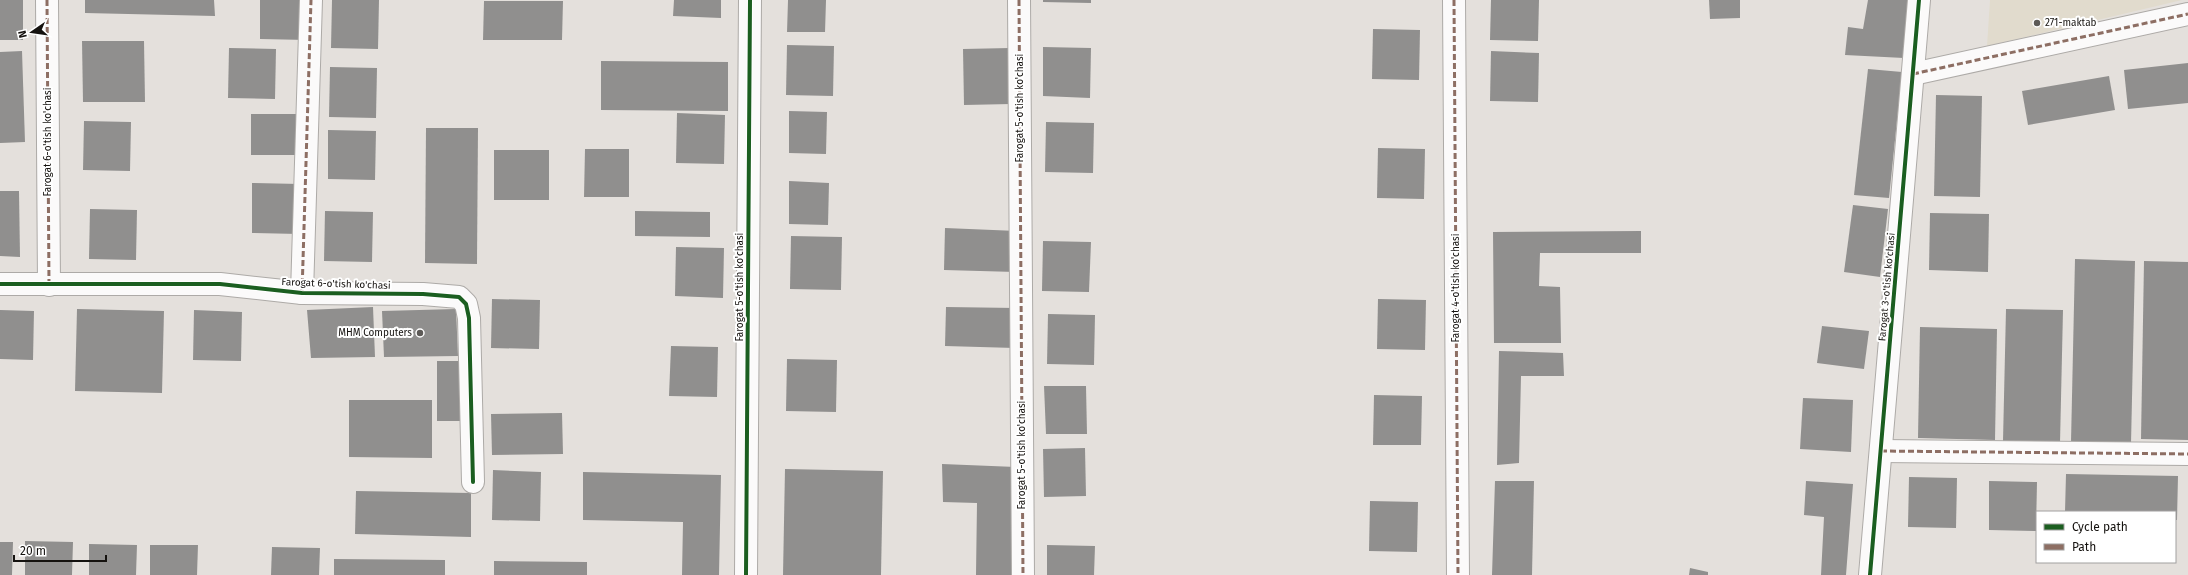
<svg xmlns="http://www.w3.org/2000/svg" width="2188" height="575" font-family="'Fira Sans',sans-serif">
<rect width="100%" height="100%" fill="#e4e0dc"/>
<!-- education -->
<polygon fill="#e1dbcd" points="1990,0 2182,0 1987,46"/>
<!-- building -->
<g fill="#908f8e">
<rect x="0" y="0" width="23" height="40"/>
<polygon points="85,0 214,0 215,16 85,13"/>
<polygon points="260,0 308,0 307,40 260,39"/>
<polygon points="332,0 379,0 378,49 331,48"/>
<polygon points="674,0 721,0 721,18 673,16"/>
<polygon points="788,0 826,0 825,32 787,32"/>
<polygon points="1043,0 1091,0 1091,3 1043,2"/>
<polygon points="1491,0 1539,0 1538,41 1490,40"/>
<polygon points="1709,0 1740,0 1740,18 1710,19"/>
<polygon points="1868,0 1908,0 1904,58 1845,55 1848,27 1863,29"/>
<polygon points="484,1 563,1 562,40 483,40"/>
<polygon points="1373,29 1420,30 1419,80 1372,79"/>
<polygon points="82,41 144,41 145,102 83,102"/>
<polygon points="787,45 834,46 833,96 786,95"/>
<polygon points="1043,47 1091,48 1090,98 1043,96"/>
<polygon points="229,48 276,49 275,99 228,98"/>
<polygon points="1010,48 1011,104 964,105 963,49"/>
<polygon points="22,51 25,142 0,143 0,52"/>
<polygon points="1491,51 1539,53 1538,102 1490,101"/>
<polygon points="601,61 728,62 728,111 601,110"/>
<polygon points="2188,63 2188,103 2128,109 2124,70"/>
<polygon points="330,67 377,68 376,118 329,117"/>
<polygon points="1868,69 1902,72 1889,198 1854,195"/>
<polygon points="2109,76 2115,110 2028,125 2022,91"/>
<polygon points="1936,95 1982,96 1980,197 1934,196"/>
<polygon points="789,111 827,112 826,154 789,153"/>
<polygon points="677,113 725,115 724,164 676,163"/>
<polygon points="251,114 298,114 299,155 251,155"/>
<polygon points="84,121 131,122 130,171 83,170"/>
<polygon points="1046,122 1094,123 1093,173 1045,172"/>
<polygon points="426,128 478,128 477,264 425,263"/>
<polygon points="328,130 376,131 375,180 328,179"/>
<polygon points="1378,148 1425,149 1424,199 1377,198"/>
<polygon points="585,149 629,149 629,197 584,197"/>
<rect x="494" y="150" width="55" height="50"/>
<polygon points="789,181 829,183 828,225 789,224"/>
<polygon points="252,183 300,184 299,234 252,233"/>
<polygon points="0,191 19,191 20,257 0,256"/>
<polygon points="1853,205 1888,209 1880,277 1844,272"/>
<polygon points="90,209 137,210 136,260 89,259"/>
<polygon points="325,211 373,212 372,262 324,261"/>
<polygon points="635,211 710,212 710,237 635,236"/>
<polygon points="1930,213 1989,214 1988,272 1929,270"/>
<polygon points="945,228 1017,231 1016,272 944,270"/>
<polygon points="1641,231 1641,253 1540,253 1539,286 1560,287 1561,343 1494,343 1493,232"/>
<polygon points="791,236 842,237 841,290 790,289"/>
<polygon points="1043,241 1091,242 1089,292 1042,291"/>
<polygon points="676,247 724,248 723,298 675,296"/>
<polygon points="2075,259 2135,261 2131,444 2071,442"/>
<polygon points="2144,261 2188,262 2188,440 2141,439"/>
<polygon points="492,299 540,300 539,349 491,348"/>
<polygon points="1378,299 1426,300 1425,350 1377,349"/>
<polygon points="373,307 375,357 311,358 307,310"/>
<polygon points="946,307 1016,308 1015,348 945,346"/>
<polygon points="77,309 164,311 162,393 75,391"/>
<polygon points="456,309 458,356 384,357 382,311"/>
<polygon points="2006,309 2063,310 2060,443 2003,441"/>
<polygon points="0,310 34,311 33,360 0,359"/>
<polygon points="194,310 242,312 241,361 193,360"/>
<polygon points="1048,314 1095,315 1094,365 1047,364"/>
<polygon points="1822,326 1869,331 1864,369 1817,363"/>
<polygon points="1920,327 1997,329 1995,440 1918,438"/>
<polygon points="671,346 718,347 717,397 669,396"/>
<polygon points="1499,351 1563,353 1564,376 1521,376 1519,463 1497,465"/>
<polygon points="787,359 837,360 836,412 786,411"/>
<rect x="437" y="361" width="23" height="60"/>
<polygon points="1044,386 1086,386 1087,434 1046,434"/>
<polygon points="1374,395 1422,396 1421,445 1373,445"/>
<polygon points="1803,398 1853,400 1851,452 1800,449"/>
<polygon points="349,400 432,400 432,458 349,457"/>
<polygon points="562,413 563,454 492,455 491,414"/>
<polygon points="1085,448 1086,496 1044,497 1043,449"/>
<polygon points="942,464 1016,467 1013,575 976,575 977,503 943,502"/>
<polygon points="785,469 883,471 881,575 783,575"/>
<polygon points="493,470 541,472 540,521 492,520"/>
<polygon points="583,472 721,475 719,575 682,575 683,522 583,520"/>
<polygon points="2066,474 2178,476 2177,520 2175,520 2175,512 2065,512"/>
<polygon points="1909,477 1957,478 1956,528 1908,527"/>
<polygon points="1495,481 1534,481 1532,575 1492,575"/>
<polygon points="1806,481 1853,484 1846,575 1821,575 1824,517 1804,515"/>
<polygon points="1989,481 2037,482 2036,531 1989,530"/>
<polygon points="356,491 471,493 471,537 355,534"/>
<polygon points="1370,501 1418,502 1417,552 1369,551"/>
<polygon points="25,541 73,542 72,575 25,575"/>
<polygon points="0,542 13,542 12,575 0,575"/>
<polygon points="89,544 137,545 136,575 89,575"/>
<polygon points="150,545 198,545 197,575 150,575"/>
<polygon points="1047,545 1095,546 1094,575 1047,575"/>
<polygon points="272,547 320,548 319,575 271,575"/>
<polygon points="334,559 445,560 445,575 334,575"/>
<polygon points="494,561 587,562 587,575 494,575"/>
<polygon points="1690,568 1708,572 1708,575 1689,575"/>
</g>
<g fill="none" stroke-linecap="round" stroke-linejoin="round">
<!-- street casing -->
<g stroke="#adaaa7" stroke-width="24">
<g id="street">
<polyline points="47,0 49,285"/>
<polyline points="1019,0 1023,575"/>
<polyline points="1454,0 1458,575"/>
<polyline points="1913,74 2188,14"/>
<polyline points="0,284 220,284 302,293 423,294 459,297 466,304 469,318 473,482"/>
<polyline points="302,293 311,0"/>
<polyline points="1881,451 2188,454"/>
<polyline points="746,575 750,0"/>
<polyline points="1870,575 1919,0"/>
</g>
</g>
<!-- street -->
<use href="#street" stroke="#fbfafa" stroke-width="22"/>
<!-- quiet -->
<g stroke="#8d6e63" stroke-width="3" stroke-dasharray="6 3" stroke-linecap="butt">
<polyline points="47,0 49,285"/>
<polyline points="1019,0 1023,575"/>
<polyline points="1454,0 1458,575"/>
<polyline points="1913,74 2188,14"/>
<polyline points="302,293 311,0"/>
<polyline points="1881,451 2188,454"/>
</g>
<!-- cycleway casing -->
<g stroke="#fff" stroke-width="6">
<g id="cycleway">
<polyline points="0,284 220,284 302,293 423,294 459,297 466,304 469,318 473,482"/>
<polyline points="746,575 750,0"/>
<polyline points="1870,575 1919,0"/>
</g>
</g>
<!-- cycleway -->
<use href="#cycleway" stroke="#1b5e20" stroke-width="4"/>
</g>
<!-- markers -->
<g fill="#5d5a57" stroke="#fff" stroke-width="1.5">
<circle cx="2037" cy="23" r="4"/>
<circle cx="420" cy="333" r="4"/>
</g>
<g text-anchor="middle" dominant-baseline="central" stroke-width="4" stroke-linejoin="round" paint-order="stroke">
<!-- poi labels -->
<g font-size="10" fill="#15120f" stroke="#fff" text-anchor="start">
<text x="2045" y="23">271-maktab</text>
<text x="412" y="333" text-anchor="end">MHM Computers</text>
</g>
<!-- street labels -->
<g font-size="10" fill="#15120f" stroke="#fff">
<text transform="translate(1020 108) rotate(-90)">Farogat 5-o'tish ko'chasi</text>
<text transform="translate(48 142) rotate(-90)">Farogat 6-o'tish ko'chasi</text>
<text transform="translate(336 284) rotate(2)">Farogat 6-o'tish ko'chasi</text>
<text transform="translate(740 287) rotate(-90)">Farogat 5-o'tish ko'chasi</text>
<text transform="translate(1887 287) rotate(-85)">Farogat 3-o'tish ko'chasi</text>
<text transform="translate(1456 288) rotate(-90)">Farogat 4-o'tish ko'chasi</text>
<text transform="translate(1022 455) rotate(-90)">Farogat 5-o'tish ko'chasi</text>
</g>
</g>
<!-- legend -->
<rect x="2036" y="511" width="140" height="52" fill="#ffffff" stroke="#a1a09f"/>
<rect x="2044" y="524" width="20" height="6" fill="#1b5e20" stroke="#a1a09f"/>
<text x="2072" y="531" font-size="12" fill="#15120f">Cycle path</text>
<rect x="2044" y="544" width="20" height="6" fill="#8d6e63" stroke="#a1a09f"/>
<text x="2072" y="551" font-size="12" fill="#15120f">Path</text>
<!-- north arrow -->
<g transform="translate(32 32) rotate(257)" stroke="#ffffff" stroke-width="3" paint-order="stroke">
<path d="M0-3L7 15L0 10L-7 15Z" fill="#15120f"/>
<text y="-6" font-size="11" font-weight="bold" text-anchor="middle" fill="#15120f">N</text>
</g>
<!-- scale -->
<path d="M14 555v6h92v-6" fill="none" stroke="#15120f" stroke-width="2"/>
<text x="20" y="555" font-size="12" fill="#15120f" stroke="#ffffff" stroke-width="3" paint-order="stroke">20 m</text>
</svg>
